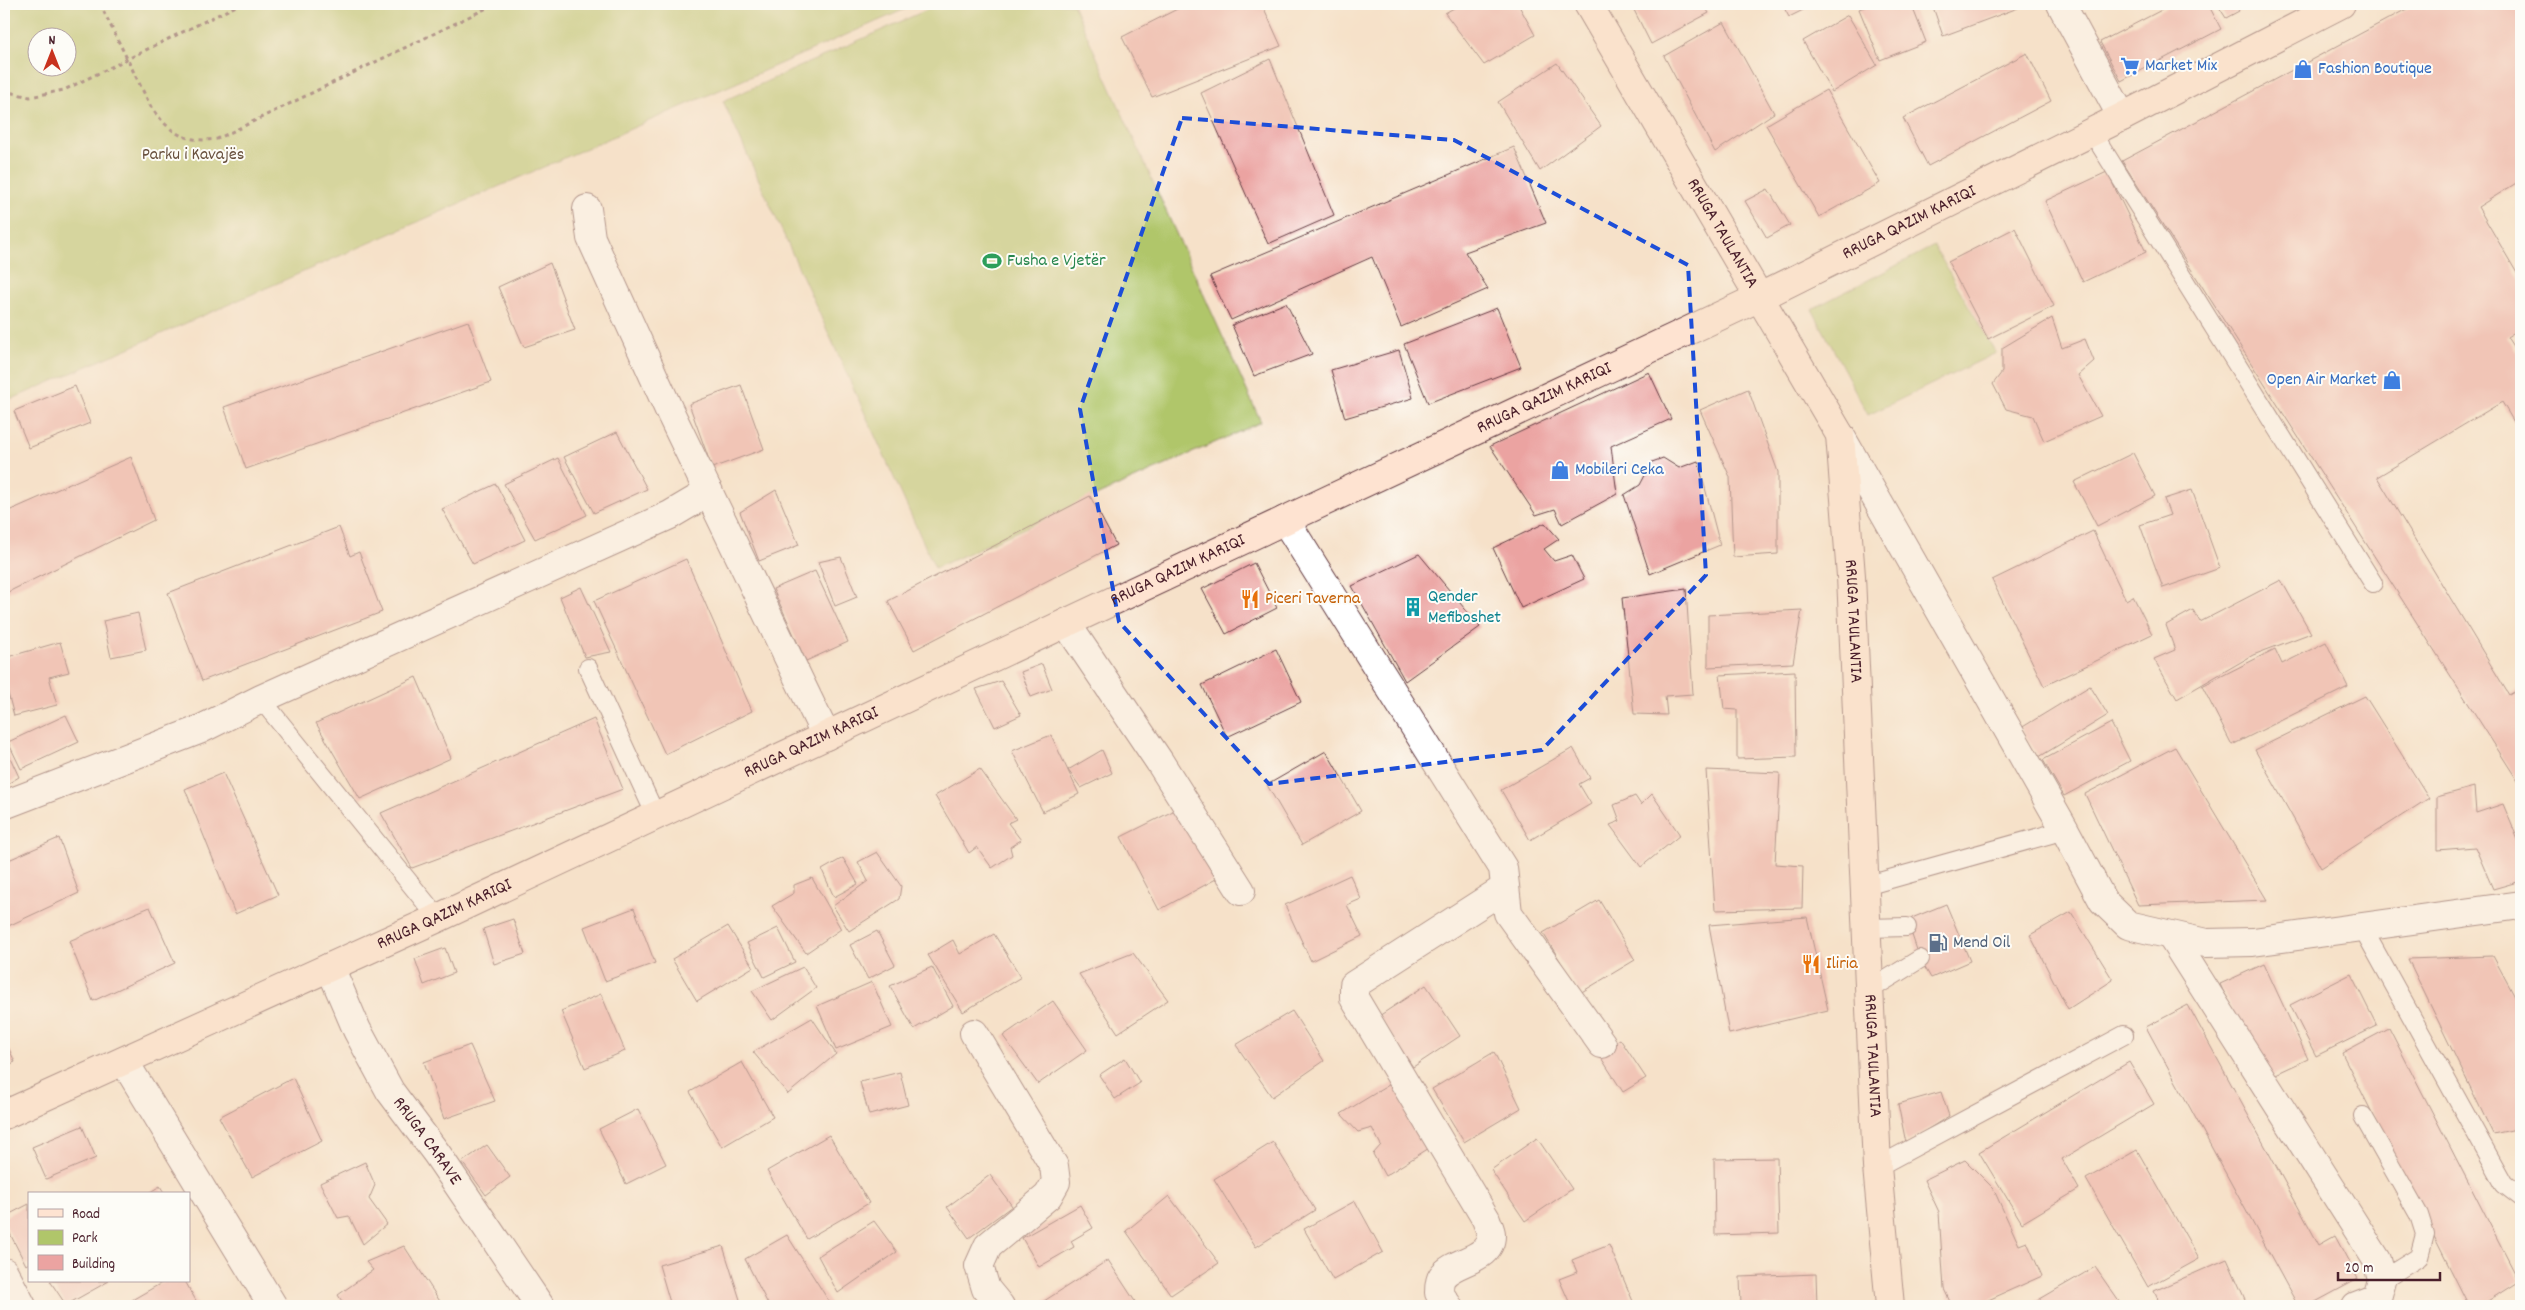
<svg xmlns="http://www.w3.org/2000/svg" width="2525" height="1310" font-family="Dekko,sans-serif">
<rect width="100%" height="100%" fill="#fdfcf7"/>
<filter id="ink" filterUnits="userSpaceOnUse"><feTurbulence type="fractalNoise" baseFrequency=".02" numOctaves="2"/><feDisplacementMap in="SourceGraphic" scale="10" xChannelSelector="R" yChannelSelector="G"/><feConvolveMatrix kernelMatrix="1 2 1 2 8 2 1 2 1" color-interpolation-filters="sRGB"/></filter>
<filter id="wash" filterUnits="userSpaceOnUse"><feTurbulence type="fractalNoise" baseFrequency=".0096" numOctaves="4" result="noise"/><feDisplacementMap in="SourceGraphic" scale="20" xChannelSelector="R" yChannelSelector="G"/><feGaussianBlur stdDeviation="1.12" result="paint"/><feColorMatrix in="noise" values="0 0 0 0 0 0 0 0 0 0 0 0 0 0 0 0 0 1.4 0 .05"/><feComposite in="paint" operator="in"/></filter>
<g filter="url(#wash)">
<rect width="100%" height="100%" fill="#f6e1c9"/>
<!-- green -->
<g fill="#b0c66a" stroke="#7d724a" fill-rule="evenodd">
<path d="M4 4H917L12 399 4 380ZM38 38H68V68H38Z"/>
<polygon points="940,4 1073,4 1261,422 935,568 723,101"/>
<polygon points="1934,246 1996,353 1868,415 1812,309"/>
</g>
<g id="blocks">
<!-- building -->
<g fill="#eba3a1">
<polygon points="1187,4 1262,4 1281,46 1152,97 1122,37"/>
<polygon points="1461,4 1518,4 1535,35 1484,65 1445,13"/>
<polygon points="1631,4 1703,4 1709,13 1651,44"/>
<polygon points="1782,4 1815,4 1789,17"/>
<polygon points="1872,4 1905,4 1907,8 1912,6 1926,42 1880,60 1859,9"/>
<polygon points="1932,4 2017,4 2018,8 1943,36"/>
<polygon points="2173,4 2208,4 2221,29 2121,81 2100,42"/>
<polygon points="2217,4 2235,4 2239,11 2226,18"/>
<polygon points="2416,4 2517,4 2521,12 2521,180 2478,207 2521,280 2521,328 2507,337 2521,359 2521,434 2502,402 2377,477 2509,695 2521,688 2521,786 2122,161"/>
<polygon points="1848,15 1877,65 1832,92 1803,41"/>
<polygon points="1724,22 1774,113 1715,152 1664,56"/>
<polygon points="2027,53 2051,101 1928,166 1903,118"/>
<polygon points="1270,59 1334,215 1268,244 1201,93"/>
<polygon points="1557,63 1601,126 1540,171 1498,102"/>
<polygon points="1826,90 1880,183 1819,217 1766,125"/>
<polygon points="1514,147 1546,223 1465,252 1488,289 1401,327 1372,257 1231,320 1210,276"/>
<polygon points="2107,172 2146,252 2083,282 2045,201"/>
<polygon points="1768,189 1790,225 1767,238 1745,201"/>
<polygon points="2015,228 2054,306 1988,339 1948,262"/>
<polygon points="550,263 575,330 524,347 498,287"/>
<polygon points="1286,303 1312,354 1254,376 1232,325"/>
<polygon points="1497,308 1521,367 1428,403 1404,344"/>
<polygon points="2052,318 2062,348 2085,339 2094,361 2078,375 2101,416 2044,441 2033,416 2006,409 1993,384 2002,372 2002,348"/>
<polygon points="468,321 491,382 246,469 224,407"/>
<polygon points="1399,350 1413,398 1345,418 1331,370"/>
<polygon points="1649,372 1671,419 1611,446 1617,494 1562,524 1555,509 1536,515 1490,446"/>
<polygon points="741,385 764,449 712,468 689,404"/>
<polygon points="75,386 90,423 29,448 14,411"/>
<polygon points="1748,389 1778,472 1778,554 1733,557 1730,477 1700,410"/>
<polygon points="617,432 647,489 594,513 564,457"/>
<polygon points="2133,453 2155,496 2097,526 2074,482"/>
<polygon points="131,457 154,520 4,594 4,513"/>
<polygon points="558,458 587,515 535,539 504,484"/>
<polygon points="1663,458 1679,468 1698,461 1720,545 1650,574 1624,495 1640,485 1652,462"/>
<polygon points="496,484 525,540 473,564 442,509"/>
<polygon points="776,490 799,545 759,561 740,512"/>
<polygon points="2192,490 2220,568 2163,588 2140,525 2170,515 2164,499"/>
<polygon points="1090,496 1116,545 914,650 888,601"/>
<polygon points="1545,523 1559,539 1544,549 1554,561 1572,555 1584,579 1521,608 1493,548"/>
<polygon points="339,527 350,556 359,552 382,612 202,681 168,593"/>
<polygon points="2093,531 2126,600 2133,596 2152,634 2044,686 1992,580"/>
<polygon points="1419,554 1480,627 1405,681 1352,586"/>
<polygon points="841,557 857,597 835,606 818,562"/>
<polygon points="686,559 752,711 665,754 594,601"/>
<polygon points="1254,563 1277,608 1226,634 1202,589"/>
<polygon points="815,571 848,642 806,661 773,589"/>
<polygon points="2281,580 2311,633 2253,655 2177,699 2154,659 2175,650 2166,625 2193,610 2200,622"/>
<polygon points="581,587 611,652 585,657 560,597"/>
<polygon points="1686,589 1693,694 1665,696 1667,715 1634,714 1622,598"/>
<polygon points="1802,610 1793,663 1708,667 1708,615"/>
<polygon points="138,613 146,650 111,657 103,621"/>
<polygon points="60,642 69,672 49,677 57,705 14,716 4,678 4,658"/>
<polygon points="2326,642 2348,687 2232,745 2202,686 2275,649 2282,664"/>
<polygon points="1276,649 1301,702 1227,737 1202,685"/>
<polygon points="1042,664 1052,689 1031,697 1021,672"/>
<polygon points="1795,671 1796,757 1737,759 1737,710 1724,709 1720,675"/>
<polygon points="416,677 451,758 360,799 316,723"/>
<polygon points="1001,681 1021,715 995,727 976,689"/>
<polygon points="2090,686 2108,715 2039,757 2021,728"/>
<polygon points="2365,696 2429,798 2321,868 2255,750"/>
<polygon points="66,715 79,742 21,769 8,742"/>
<polygon points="594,719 623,789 412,868 381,813"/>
<polygon points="2111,723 2130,761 2064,796 2043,760"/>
<polygon points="1051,735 1079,794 1043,812 1012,751"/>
<polygon points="2175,747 2267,900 2138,905 2085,794"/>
<polygon points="1573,748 1590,778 1579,784 1591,804 1530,840 1501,790"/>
<polygon points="1102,750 1112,773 1081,788 1068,770"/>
<polygon points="1326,751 1361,811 1302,845 1267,785"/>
<polygon points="8,753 19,777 4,786 4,755"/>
<polygon points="980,769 1016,819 1008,823 1021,840 1010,847 1012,855 992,868 977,847 969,853 935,796"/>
<polygon points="1706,770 1780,773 1775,864 1803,866 1802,908 1715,910"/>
<polygon points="223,773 278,895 235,914 185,789"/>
<polygon points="2474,787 2476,813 2503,804 2521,847 2521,881 2493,889 2475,847 2437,850 2437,797"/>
<polygon points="1652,794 1680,835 1641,867 1610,825 1620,821 1614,805 1635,796 1641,805"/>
<polygon points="1175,810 1216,879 1159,910 1121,837"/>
<polygon points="59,838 79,893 4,928 4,862"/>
<polygon points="877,852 901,886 899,899 849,931 833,906 868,881 858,862"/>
<polygon points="843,858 858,884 834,897 822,870"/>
<polygon points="1350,875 1361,899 1347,905 1362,936 1311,961 1285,905"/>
<polygon points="812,878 841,929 806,953 772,906 794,893 794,885"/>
<polygon points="1599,900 1635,960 1580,993 1543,933"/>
<polygon points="1946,904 1970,961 1931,978 1920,959 1907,920"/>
<polygon points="150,907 175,963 93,1001 69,941"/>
<polygon points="634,908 655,963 605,981 584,927"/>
<polygon points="2071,912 2113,980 2068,1009 2030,935"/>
<polygon points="1807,917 1828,1010 1729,1034 1709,925"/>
<polygon points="513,919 525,954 494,964 483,929"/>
<polygon points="728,926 753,967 697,1001 672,959"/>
<polygon points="778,928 795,962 764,977 747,943"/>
<polygon points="877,931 895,965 868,979 850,945"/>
<polygon points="994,934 1021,977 963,1012 928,955 953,940 960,954"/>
<polygon points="445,948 454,973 424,985 415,959"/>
<polygon points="1133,953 1168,1000 1118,1033 1079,974"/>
<polygon points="2493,956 2521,1008 2521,1128 2493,1134 2408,959"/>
<polygon points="2264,964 2308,1059 2263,1080 2220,984"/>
<polygon points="803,967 816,988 772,1020 752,991"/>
<polygon points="932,967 953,1006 914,1029 890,986"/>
<polygon points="2351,974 2377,1026 2316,1056 2290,1005"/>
<polygon points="872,982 892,1027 836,1050 817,1006"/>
<polygon points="1426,985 1460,1036 1413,1067 1379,1016"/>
<polygon points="601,994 625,1051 585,1068 561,1011"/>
<polygon points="1053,1001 1087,1050 1038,1084 1003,1036"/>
<polygon points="2188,1005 2319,1245 2335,1236 2358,1279 2308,1306 2298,1306 2146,1027"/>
<polygon points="1292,1011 1324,1061 1272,1097 1236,1045"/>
<polygon points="812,1018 836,1054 788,1094 753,1052"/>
<polygon points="2389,1028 2519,1281 2480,1306 2469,1306 2342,1053"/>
<polygon points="4,1038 15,1062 4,1067"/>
<polygon points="1620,1039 1646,1078 1623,1092 1598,1053"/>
<polygon points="470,1045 495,1101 444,1119 424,1062"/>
<polygon points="1494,1052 1521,1108 1464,1142 1432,1089"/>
<polygon points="1125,1058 1140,1083 1115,1099 1099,1075"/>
<polygon points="742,1062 773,1117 722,1147 690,1092"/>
<polygon points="2129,1062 2154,1104 2062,1159 2079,1189 2022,1223 1979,1152"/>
<polygon points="900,1072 908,1105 869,1115 860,1082"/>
<polygon points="293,1078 322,1141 252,1177 219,1117"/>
<polygon points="1397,1080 1434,1145 1385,1176 1373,1154 1381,1145 1372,1128 1358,1132 1341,1114"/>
<polygon points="1941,1092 1949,1116 1906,1143 1898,1104"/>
<polygon points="638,1109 666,1164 626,1184 599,1129"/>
<polygon points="82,1126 96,1158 46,1179 32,1147"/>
<polygon points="829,1135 869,1203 807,1239 767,1171"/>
<polygon points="1537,1138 1572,1189 1525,1221 1491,1170"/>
<polygon points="1273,1142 1315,1210 1256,1247 1214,1179"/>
<polygon points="487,1145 510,1177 486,1195 462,1162"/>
<polygon points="2137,1150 2199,1259 2148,1287 2086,1179"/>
<polygon points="1777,1158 1779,1233 1715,1235 1714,1159"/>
<polygon points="1965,1160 1993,1188 2019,1245 2027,1242 2042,1276 1975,1306 1952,1306 1944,1289 1939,1212 1924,1180"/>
<polygon points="365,1162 375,1185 369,1199 387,1224 363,1244 349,1216 338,1218 320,1183"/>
<polygon points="990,1175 1012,1206 969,1238 947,1207"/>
<polygon points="160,1186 165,1194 147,1194"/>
<polygon points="1169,1196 1219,1263 1171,1295 1126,1231"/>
<polygon points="1355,1201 1383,1252 1333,1280 1304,1229"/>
<polygon points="29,1204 29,1263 26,1265 4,1222 4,1217"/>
<polygon points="1080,1205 1093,1228 1071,1241 1074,1247 1039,1267 1022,1238"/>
<polygon points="874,1221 897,1252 838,1293 818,1256"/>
<polygon points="787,1235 832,1306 769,1306 745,1259"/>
<polygon points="1609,1245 1635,1306 1571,1306 1559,1279 1577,1272 1572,1260"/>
<polygon points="404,1246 443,1306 345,1306 338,1295 373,1270 366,1262"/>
<polygon points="723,1246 742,1306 671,1306 659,1265"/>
<polygon points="2227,1259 2248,1306 2161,1306 2154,1291"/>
<polygon points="1108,1260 1138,1306 1043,1306 1041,1303"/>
<polygon points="2095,1267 2122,1306 2028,1306"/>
<polygon points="1816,1274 1817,1306 1741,1306 1740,1277"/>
<polygon points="50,1281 109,1281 66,1305"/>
<polygon points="165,1281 185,1281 199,1306 136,1306 132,1300"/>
</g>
</g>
</g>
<g filter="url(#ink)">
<use href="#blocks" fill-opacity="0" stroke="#643c43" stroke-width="1"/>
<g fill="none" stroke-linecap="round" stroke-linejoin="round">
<!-- lane casing -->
<g stroke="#643c43" stroke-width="20">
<g id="lane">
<polyline points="2092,132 2373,583"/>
<polyline points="588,668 656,816"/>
<polyline points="261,699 438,918"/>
<polyline points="1865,886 2065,830"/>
<polyline points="2362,927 2504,1184 2521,1197"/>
<polyline points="1868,928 1907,927"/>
<polyline points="1871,989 1920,959"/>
<polyline points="2363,1116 2419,1215 2425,1234 2419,1257 2382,1280"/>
<polyline points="1877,1167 2124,1035"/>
</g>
</g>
<!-- street casing -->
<g stroke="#643c43" stroke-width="30">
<g id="street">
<polyline points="2061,4 2122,117"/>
<polyline points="587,209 591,238 669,410 826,736"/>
<polyline points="1840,435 2065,830 2103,901 2128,925 2206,943 2253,942 2521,905"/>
<polyline points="1285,520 1503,868 1508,913 1602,1044"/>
<polyline points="1066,623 1159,761 1241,891"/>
<polyline points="4,805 199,730 261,699 670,515 709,492"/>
<polyline points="2171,936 2377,1260 2382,1280 2377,1298 2356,1306"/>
<path id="s1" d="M330 967 357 1030 390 1091 437 1154 540 1306"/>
<polyline points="974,1033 1054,1166 1056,1182 1048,1196 988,1246 979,1266 986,1289 1000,1306"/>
<polyline points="124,1061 273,1306"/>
<polyline points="4,1272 22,1306"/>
<path d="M1448 1306 1439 1293C1439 1288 1439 1281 1442 1277 1453 1260 1492 1261 1491 1234 1491 1230 1487 1223 1486 1219L1354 998V985L1505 888"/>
</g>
</g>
<!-- secondary casing -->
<g stroke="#643c43" stroke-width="30">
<g id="secondary">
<path id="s2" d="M1588 4 1840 435 1851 576 1877 1167 1890 1306"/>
<path id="s3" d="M4 1115 438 918 1760 297 2122 117 2341 4"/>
</g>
</g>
<!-- path -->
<g stroke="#643c43" stroke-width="3" stroke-dasharray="4 4" stroke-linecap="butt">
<path d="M100 4 152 109C172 134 185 143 217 139L495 4"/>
<polyline points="4,91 30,97 64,90 240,4"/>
</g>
<!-- lane -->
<use href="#lane" stroke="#fff" stroke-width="18"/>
<!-- street -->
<use href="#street" stroke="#fff" stroke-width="28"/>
<!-- secondary -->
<use href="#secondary" stroke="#fee3d1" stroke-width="28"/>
</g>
</g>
<!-- marked area -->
<path d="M0 0H2525V1310H0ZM1182 118 1454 140 1688 265 1706 575 1542 750 1269 784 1119 622 1080 409Z" fill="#f6e1c9" fill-opacity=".55" fill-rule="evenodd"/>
<path fill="none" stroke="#1d4ed8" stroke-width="4" stroke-dasharray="10 6" stroke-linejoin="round" d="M1182 118 1454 140 1688 265 1706 575 1542 750 1269 784 1119 622 1080 409Z"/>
<!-- icons -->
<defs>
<g id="supermarket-bare" transform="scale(1.5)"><path d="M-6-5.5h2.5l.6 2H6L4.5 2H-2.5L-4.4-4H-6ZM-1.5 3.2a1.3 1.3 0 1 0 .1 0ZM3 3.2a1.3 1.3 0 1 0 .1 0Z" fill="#3f7fe0" stroke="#fdfcf7" stroke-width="2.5" paint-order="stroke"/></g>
<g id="shop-bare" transform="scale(1.5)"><path d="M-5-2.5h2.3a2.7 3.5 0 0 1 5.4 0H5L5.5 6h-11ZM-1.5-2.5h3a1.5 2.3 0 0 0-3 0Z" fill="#3f7fe0" stroke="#fdfcf7" stroke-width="2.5" paint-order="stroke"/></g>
<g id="stadium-bare" transform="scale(1.5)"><path d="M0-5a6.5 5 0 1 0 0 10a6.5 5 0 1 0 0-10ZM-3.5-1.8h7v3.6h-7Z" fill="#2e9e5b" stroke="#fdfcf7" stroke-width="2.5" paint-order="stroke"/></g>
<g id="restaurant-bare" transform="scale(1.5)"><path d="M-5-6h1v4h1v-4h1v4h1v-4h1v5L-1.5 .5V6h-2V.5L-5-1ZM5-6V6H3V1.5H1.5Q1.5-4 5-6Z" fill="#e8710a" stroke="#fdfcf7" stroke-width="2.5" paint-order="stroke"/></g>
<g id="building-bare" transform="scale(1.5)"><path d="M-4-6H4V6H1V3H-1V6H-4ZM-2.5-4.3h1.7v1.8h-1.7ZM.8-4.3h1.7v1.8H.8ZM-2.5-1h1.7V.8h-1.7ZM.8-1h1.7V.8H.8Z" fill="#0f9aa8" stroke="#fdfcf7" stroke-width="2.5" paint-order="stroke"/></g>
<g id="fuel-bare" transform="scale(1.5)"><path d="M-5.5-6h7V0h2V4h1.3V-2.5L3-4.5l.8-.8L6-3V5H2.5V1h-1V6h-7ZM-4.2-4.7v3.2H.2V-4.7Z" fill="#5c6f8a" stroke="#fdfcf7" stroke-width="2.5" paint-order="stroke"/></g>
</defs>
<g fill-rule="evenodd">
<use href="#supermarket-bare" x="2130" y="66"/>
<use href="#shop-bare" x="2303" y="69"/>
<use href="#stadium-bare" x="992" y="261"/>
<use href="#shop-bare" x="2392" y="380"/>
<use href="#shop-bare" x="1560" y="470"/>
<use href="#restaurant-bare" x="1250" y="599"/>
<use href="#building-bare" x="1413" y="607"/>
<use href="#fuel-bare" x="1938" y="943"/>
<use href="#restaurant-bare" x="1811" y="964"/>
</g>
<g text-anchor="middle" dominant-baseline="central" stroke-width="4" stroke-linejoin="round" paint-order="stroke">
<!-- shop labels -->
<g font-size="18" fill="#366cbe" stroke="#fdfcf7" text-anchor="start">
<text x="2145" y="66">Market Mix</text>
<text x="2318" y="69">Fashion Boutique</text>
<text x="2377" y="380" text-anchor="end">Open Air Market</text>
<text x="1575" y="470">Mobileri Ceka</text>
</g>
<!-- park labels -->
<g font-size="18" fill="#69513e" stroke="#fdfcf7">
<text x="193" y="155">Parku i Kavajës</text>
</g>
<!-- street labels -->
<g font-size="18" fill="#4a1f2b" stroke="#fdfcf7">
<text stroke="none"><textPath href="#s3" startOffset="2104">RRUGA QAZIM KARIQI</textPath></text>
<text stroke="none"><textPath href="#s2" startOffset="266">RRUGA TAULANTIA</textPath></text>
<text stroke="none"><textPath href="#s3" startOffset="1699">RRUGA QAZIM KARIQI</textPath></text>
<text stroke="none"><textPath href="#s3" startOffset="1294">RRUGA QAZIM KARIQI</textPath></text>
<text stroke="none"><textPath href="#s2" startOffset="686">RRUGA TAULANTIA</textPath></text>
<text stroke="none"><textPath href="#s3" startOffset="889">RRUGA QAZIM KARIQI</textPath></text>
<text stroke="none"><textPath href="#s3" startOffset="484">RRUGA QAZIM KARIQI</textPath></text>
<text stroke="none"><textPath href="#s2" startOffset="1121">RRUGA TAULANTIA</textPath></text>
<text stroke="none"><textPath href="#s1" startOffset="200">RRUGA CARAVE</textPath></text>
</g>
<!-- leisure labels -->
<g font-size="18" fill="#27864d" stroke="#fdfcf7" text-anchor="start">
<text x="1007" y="261">Fusha e Vjetër</text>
</g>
<!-- culture labels -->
<g font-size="18" fill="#0d838f" stroke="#fdfcf7" text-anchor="start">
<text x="1428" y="597">Qender<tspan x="1428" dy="21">Mefiboshet</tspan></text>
</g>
<!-- food labels -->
<g font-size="18" fill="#c56008" stroke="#fdfcf7" text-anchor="start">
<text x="1265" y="599">Piceri Taverna</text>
<text x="1826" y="964">Iliria</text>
</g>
<!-- service labels -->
<g font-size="18" fill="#4e5e75" stroke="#fdfcf7" text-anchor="start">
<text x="1953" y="943">Mend Oil</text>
</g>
</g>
<!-- margin -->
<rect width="2525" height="1310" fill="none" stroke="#fdfcf7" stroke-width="20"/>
<!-- legend -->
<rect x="28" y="1192" width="162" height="90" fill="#fdfcf7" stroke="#b5a4a5"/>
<rect x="38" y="1209" width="25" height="8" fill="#fee3d1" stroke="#b5a4a5"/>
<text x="72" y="1218" font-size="15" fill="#4a1f2b">Road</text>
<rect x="38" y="1230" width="25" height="15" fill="#b0c66a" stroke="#b5a4a5"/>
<text x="72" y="1242" font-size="15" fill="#4a1f2b">Park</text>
<rect x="38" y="1255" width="25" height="15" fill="#eba3a1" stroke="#b5a4a5"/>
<text x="72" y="1268" font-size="15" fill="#4a1f2b">Building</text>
<!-- north arrow -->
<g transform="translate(52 52)"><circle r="24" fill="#fdfcf7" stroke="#b5a4a5"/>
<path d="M0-4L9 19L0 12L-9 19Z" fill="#c8321e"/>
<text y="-8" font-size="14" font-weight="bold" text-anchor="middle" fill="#4a1f2b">N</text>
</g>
<!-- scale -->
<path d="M2338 1272v8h102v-8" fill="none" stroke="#4a1f2b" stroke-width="2.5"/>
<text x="2345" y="1272" font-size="15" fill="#4a1f2b" stroke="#fdfcf7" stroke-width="4" paint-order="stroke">20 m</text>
</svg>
